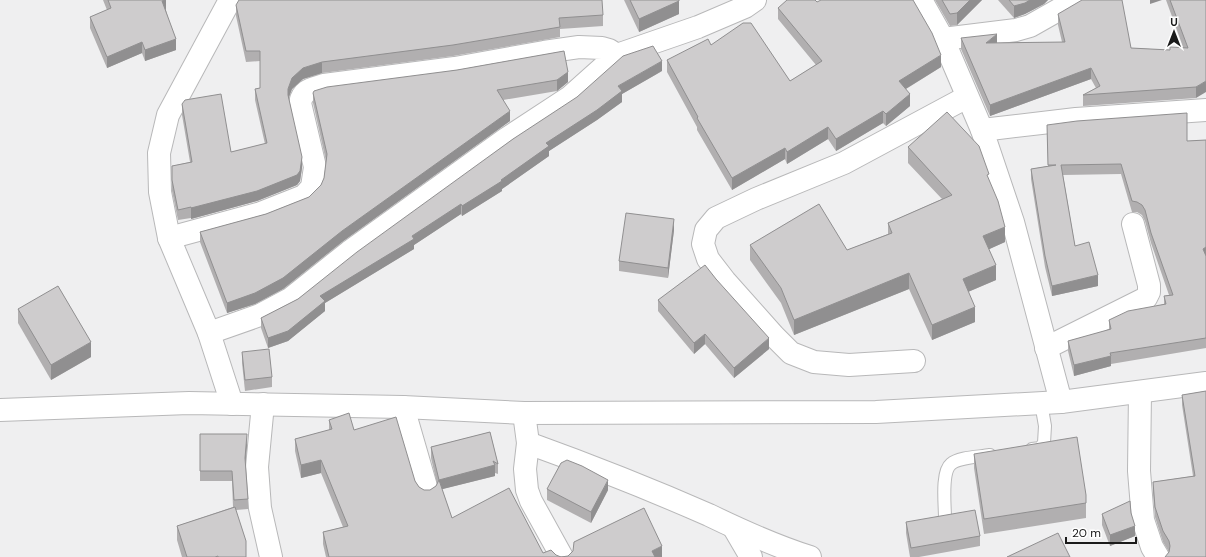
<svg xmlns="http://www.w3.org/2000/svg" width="1206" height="557" font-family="'DM Sans',sans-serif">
<rect width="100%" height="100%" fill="#efeff0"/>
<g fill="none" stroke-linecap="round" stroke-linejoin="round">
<!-- lane casing -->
<g stroke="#b8b8b9" stroke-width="14">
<g id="lane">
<polyline points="1032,449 1040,448 1044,443 1045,426 1041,403"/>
<path d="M945 518C945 505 941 472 951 464 959 457 979 457 990 455"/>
</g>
</g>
<!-- street casing -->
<g stroke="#b8b8b9" stroke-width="24">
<g id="street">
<polyline points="230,0 168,115 159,153 160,192 169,238 209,333 232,404"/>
<polyline points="921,0 943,39 982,130"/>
<polyline points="943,39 1016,30 1030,26 1076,0"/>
<polyline points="617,55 698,27 745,7 755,0"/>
<path d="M169 238 261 213 304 196 312 187 315 167 300 103C303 89 312 89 324 85L455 68 544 52 579 47 602 48 609 50 617 55 570 97 506 139 349 252 290 299 260 315 209 333"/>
<polyline points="1046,348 1146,298 1149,292 1149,285 1133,224"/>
<polyline points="914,361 849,365 814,362 791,353 774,336 725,281 708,259 703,244 706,230 716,218 756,199 844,163 967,97"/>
<polyline points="1140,392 1139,471 1143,520 1152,547 1158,557"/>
<polyline points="1061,402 1013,222 982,130 1076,119 1206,110"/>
<polyline points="263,404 257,467 260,508 271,557"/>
<polyline points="403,407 427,490"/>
<polyline points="524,413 528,443 525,469 527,490 531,501 562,557"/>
<path d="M528 443C589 465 650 489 709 515 742 531 775 546 810 557"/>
<polyline points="734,528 751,557"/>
</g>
</g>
<!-- secondary casing -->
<g stroke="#b8b8b9" stroke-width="24">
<polyline id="secondary" points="0,410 189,403 403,407 524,413 876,412 1061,402 1206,383"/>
</g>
<!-- lane -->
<use href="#lane" stroke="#fff" stroke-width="12"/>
<!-- street -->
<use href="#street" stroke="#fff" stroke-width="22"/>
<!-- secondary -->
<use href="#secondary" stroke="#fff" stroke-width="22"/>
</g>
<!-- wall -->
<g fill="#b1afb0">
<polygon points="103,0 166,0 166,10 176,50 145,61 142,53 107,68 90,28 90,17 107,10"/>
<polygon points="624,0 679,0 679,14 639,32"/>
<polygon points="935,0 982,0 957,25 950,26"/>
<polygon points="998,0 1048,0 1044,4 1025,14 1014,18"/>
<polygon points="1166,0 1206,0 1196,98 1083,106 1083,95 1096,88 1091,79 990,116 961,49 961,38 997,43 1062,42 1058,25 1058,14 1131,48 1170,50 1183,47"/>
<polygon points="817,2 941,67 906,89 910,106 886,126 883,123 836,151 828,139 787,164 785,159 732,190 697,130 697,127 667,72 667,60 711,45 790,81 816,65 778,19 778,8"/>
<polygon points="236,5 603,15 603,26 560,29 560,37 453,56 322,73 303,79 292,89 289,98 302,168 300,181 297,185 257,201 191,219 191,218 178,220 172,191 172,166 190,162 182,115 182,104 231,152 265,144 255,100 255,89 260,88 260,61 246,62 236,16"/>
<polygon points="564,51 568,82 557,91 503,100 510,121 342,242 283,289 255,304 227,313 200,242 200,232 266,214 309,197 321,185 324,178 326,161 313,103 313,93 457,70"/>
<polygon points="662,71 622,94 622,102 597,120 549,151 549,156 502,189 502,191 462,216 461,214 414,245 414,249 325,303 325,311 288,341 268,348 261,328 261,318 298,299 513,139"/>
<polygon points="1047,125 1187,141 1206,140 1206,348 1111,364 1111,366 1074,376 1068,351 1068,341 1109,330 1109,320 1164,304 1164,296 1169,295 1151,243 1145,221 1142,215 1137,212 1132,212 1121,174 1063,175 1075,246 1098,286 1052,296 1045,267 1031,179 1031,169 1048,166"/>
<polygon points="908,147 989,180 1005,242 989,249 996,280 968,292 975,322 932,340 909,289 794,335 781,303 750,260 750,245 847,250 888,234 888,223 942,199 908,163"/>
<polygon points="674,230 668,278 619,271 619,261"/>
<polygon points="658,300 769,349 734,378 705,344 694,354 658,311"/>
<polygon points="18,309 91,357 51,380 18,323"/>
<polygon points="242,352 272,377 272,387 245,391 242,363"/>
<polygon points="1206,391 1206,557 1169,552 1163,542 1155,517 1153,492 1153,482 1193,476 1182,405 1182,395"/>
<polygon points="329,420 354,430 415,481 419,487 424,490 430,490 436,486 437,484 431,458 431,447 490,432 498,464 498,474 495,473 495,476 442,489 452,518 543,553 561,557 662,557 326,557 323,544 323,532 343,527 321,473 301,478 295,451 295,439 329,430"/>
<polygon points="200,434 247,444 245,464 248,499 248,509 236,510 246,557 182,557 177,540 177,526 233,507 232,481 200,481"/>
<polygon points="974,454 1086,495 1086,518 984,534 974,468"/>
<polygon points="547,489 608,490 591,523 547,500"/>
<polygon points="1131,513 1135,536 1110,546 1102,525 1102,514"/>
<polygon points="906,522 980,536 980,546 919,557 910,557 906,533"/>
</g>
<!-- shaded-wall -->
<g fill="#908f90">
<polygon points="166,0 166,11 162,1"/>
<polygon points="970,0 982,0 957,25 957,13"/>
<polygon points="1030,0 1048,0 1044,4 1025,14 1014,18 1014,6"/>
<polygon points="1150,0 1162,0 1150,4"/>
<polygon points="679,1 679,14 639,32 639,19"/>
<polygon points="997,34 997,45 986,43"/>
<polygon points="176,39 176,50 145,61 145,50"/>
<polygon points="142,42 142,53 107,68 107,57"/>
<polygon points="941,55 941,67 899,93 899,81"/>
<polygon points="662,61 662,71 622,94 622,102 597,120 549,151 549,156 502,189 502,191 462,216 462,206 546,143 618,86"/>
<polygon points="322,62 322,73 303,79 292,89 288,99 288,89 292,78 303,68"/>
<polygon points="1091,68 1091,79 990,116 990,105"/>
<polygon points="568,72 568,82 557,91 557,80"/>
<polygon points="1206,81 1206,92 1196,98 1196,87"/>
<polygon points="910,94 910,106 886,126 886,114"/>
<polygon points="510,111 510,121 342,242 283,289 255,304 227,313 227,303 342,231"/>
<polygon points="883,111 883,123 836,151 836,139"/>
<polygon points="828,127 828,139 787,164 787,152"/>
<polygon points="785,148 785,159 732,190 732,178"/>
<polygon points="302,157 302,168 300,181 297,185 257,201 191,219 191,208"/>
<polygon points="461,204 461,214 414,245 414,249 325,303 325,311 288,341 268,348 268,338 320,296"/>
<polygon points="674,219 674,230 668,278 668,268"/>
<polygon points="1005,227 1005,242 983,252 983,236"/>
<polygon points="1206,247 1206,258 1203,249"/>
<polygon points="996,265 996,280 963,294 963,279"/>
<polygon points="909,273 909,289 794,335 794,320"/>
<polygon points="1098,275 1098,286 1052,296 1052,286"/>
<polygon points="975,307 975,322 932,340 932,325"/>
<polygon points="705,334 705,344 694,354 694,343"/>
<polygon points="769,338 769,349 734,378 734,368"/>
<polygon points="91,342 91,357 51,380 51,365"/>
<polygon points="1111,356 1111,366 1074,376 1074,365"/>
<polygon points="247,434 247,444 245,468 245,458"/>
<polygon points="321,460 321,473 301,478 301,465"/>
<polygon points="495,465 495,476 439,490 439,480"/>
<polygon points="608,480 608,490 591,523 591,512"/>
<polygon points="1135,526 1135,536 1110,546 1110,535"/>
<polygon points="662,546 662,557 652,557 652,551"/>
</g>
<!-- building -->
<g fill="#cecccd" stroke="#908f90">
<polygon points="108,0 166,0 162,1 176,39 145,50 142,42 107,57 90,17 111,8"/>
<polygon points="239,0 602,0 603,15 559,18 560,27 453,45 322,62 303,68 292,78 288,89 288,95 302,157 300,171 297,175 257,191 191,208 191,207 178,210 172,180 172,166 192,162 182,104 185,100 221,94 231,152 267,143 255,89 260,88 260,51 246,51 236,5"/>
<polygon points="630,0 679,0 679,1 639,19"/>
<polygon points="787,0 815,0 817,2 821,0 913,0 932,33 941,55 899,81 910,94 886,114 883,111 836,139 828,127 787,152 785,148 732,178 697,118 698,117 667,60 708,39 711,45 743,23 751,23 790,81 822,61 778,8"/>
<polygon points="942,0 970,0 957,13 950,14"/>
<polygon points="1009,0 1030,0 1025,3 1014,6"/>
<polygon points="1082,0 1122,0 1131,48 1170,50 1170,47 1188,48 1170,0 1206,0 1206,81 1196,87 1083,95 1100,86 1091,68 990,105 961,38 997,34 986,43 1065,42 1058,14"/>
<polygon points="653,46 662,61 618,86 622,91 597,110 546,143 549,146 501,180 502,181 462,206 461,204 412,236 414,239 320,296 325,301 288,331 268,338 261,318 298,299 357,252 513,139 577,97 623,56"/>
<polygon points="564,51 568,72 557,80 497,90 510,111 342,231 283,278 255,293 227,303 200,232 266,214 309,197 321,185 324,178 327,154 313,93 314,91 327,87 457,70"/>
<polygon points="947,112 979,146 989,174 987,175 998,201 1005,227 983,236 996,265 963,279 975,307 932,325 909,273 794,320 781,288 750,245 819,204 847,250 892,233 888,223 952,195 908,147"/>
<polygon points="1187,113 1187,141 1206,140 1206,247 1203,249 1206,256 1206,338 1110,353 1111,356 1074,365 1068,341 1111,329 1109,320 1128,311 1166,304 1164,296 1173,295 1151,233 1145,210 1142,205 1137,202 1132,201 1121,164 1061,165 1075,246 1089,242 1098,275 1052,286 1045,256 1031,169 1056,165 1048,165 1047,125 1077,121"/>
<polygon points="626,213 674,219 668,268 619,261"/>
<polygon points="705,265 716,279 769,338 734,368 705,334 694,343 658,300"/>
<polygon points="58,286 91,342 51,365 18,309"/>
<polygon points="269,349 272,377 245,380 242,352"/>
<polygon points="1206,391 1206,557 1165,557 1169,552 1170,546 1169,541 1163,531 1155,507 1153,482 1195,476 1182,395"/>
<polygon points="349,413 354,430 396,417 415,481 419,487 424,490 430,490 436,486 439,480 452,518 509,488 543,553 551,550 556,555 561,557 568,556 573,551 574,542 644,508 662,546 652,551 655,557 329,557 323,532 348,526 321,460 301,465 295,439 332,429 329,420"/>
<polygon points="490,432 498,464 493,461 495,465 439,480 431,447"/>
<polygon points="200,434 247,434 245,458 248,499 234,500 232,471 200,471"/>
<polygon points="1077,437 1086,495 1086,503 984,519 974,454"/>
<polygon points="567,460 582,466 608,480 591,512 547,489 561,463"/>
<polygon points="1130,501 1131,513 1135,526 1110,535 1102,514"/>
<polygon points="235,507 246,541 246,557 218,557 218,556 215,557 187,557 177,526"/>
<polygon points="975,510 980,536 911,548 906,522"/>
<polygon points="1058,533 1070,557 1007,557"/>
</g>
<!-- north arrow -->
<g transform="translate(1174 32)" stroke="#ffffff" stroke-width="3" paint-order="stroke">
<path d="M0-3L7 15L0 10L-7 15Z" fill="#1a1a1a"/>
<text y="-6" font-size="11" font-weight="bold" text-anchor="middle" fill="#1a1a1a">U</text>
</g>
<!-- scale -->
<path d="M1066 537v6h70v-6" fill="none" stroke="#1a1a1a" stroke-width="2"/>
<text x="1072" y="537" font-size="12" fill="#1a1a1a" stroke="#ffffff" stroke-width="3" paint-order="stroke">20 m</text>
</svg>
